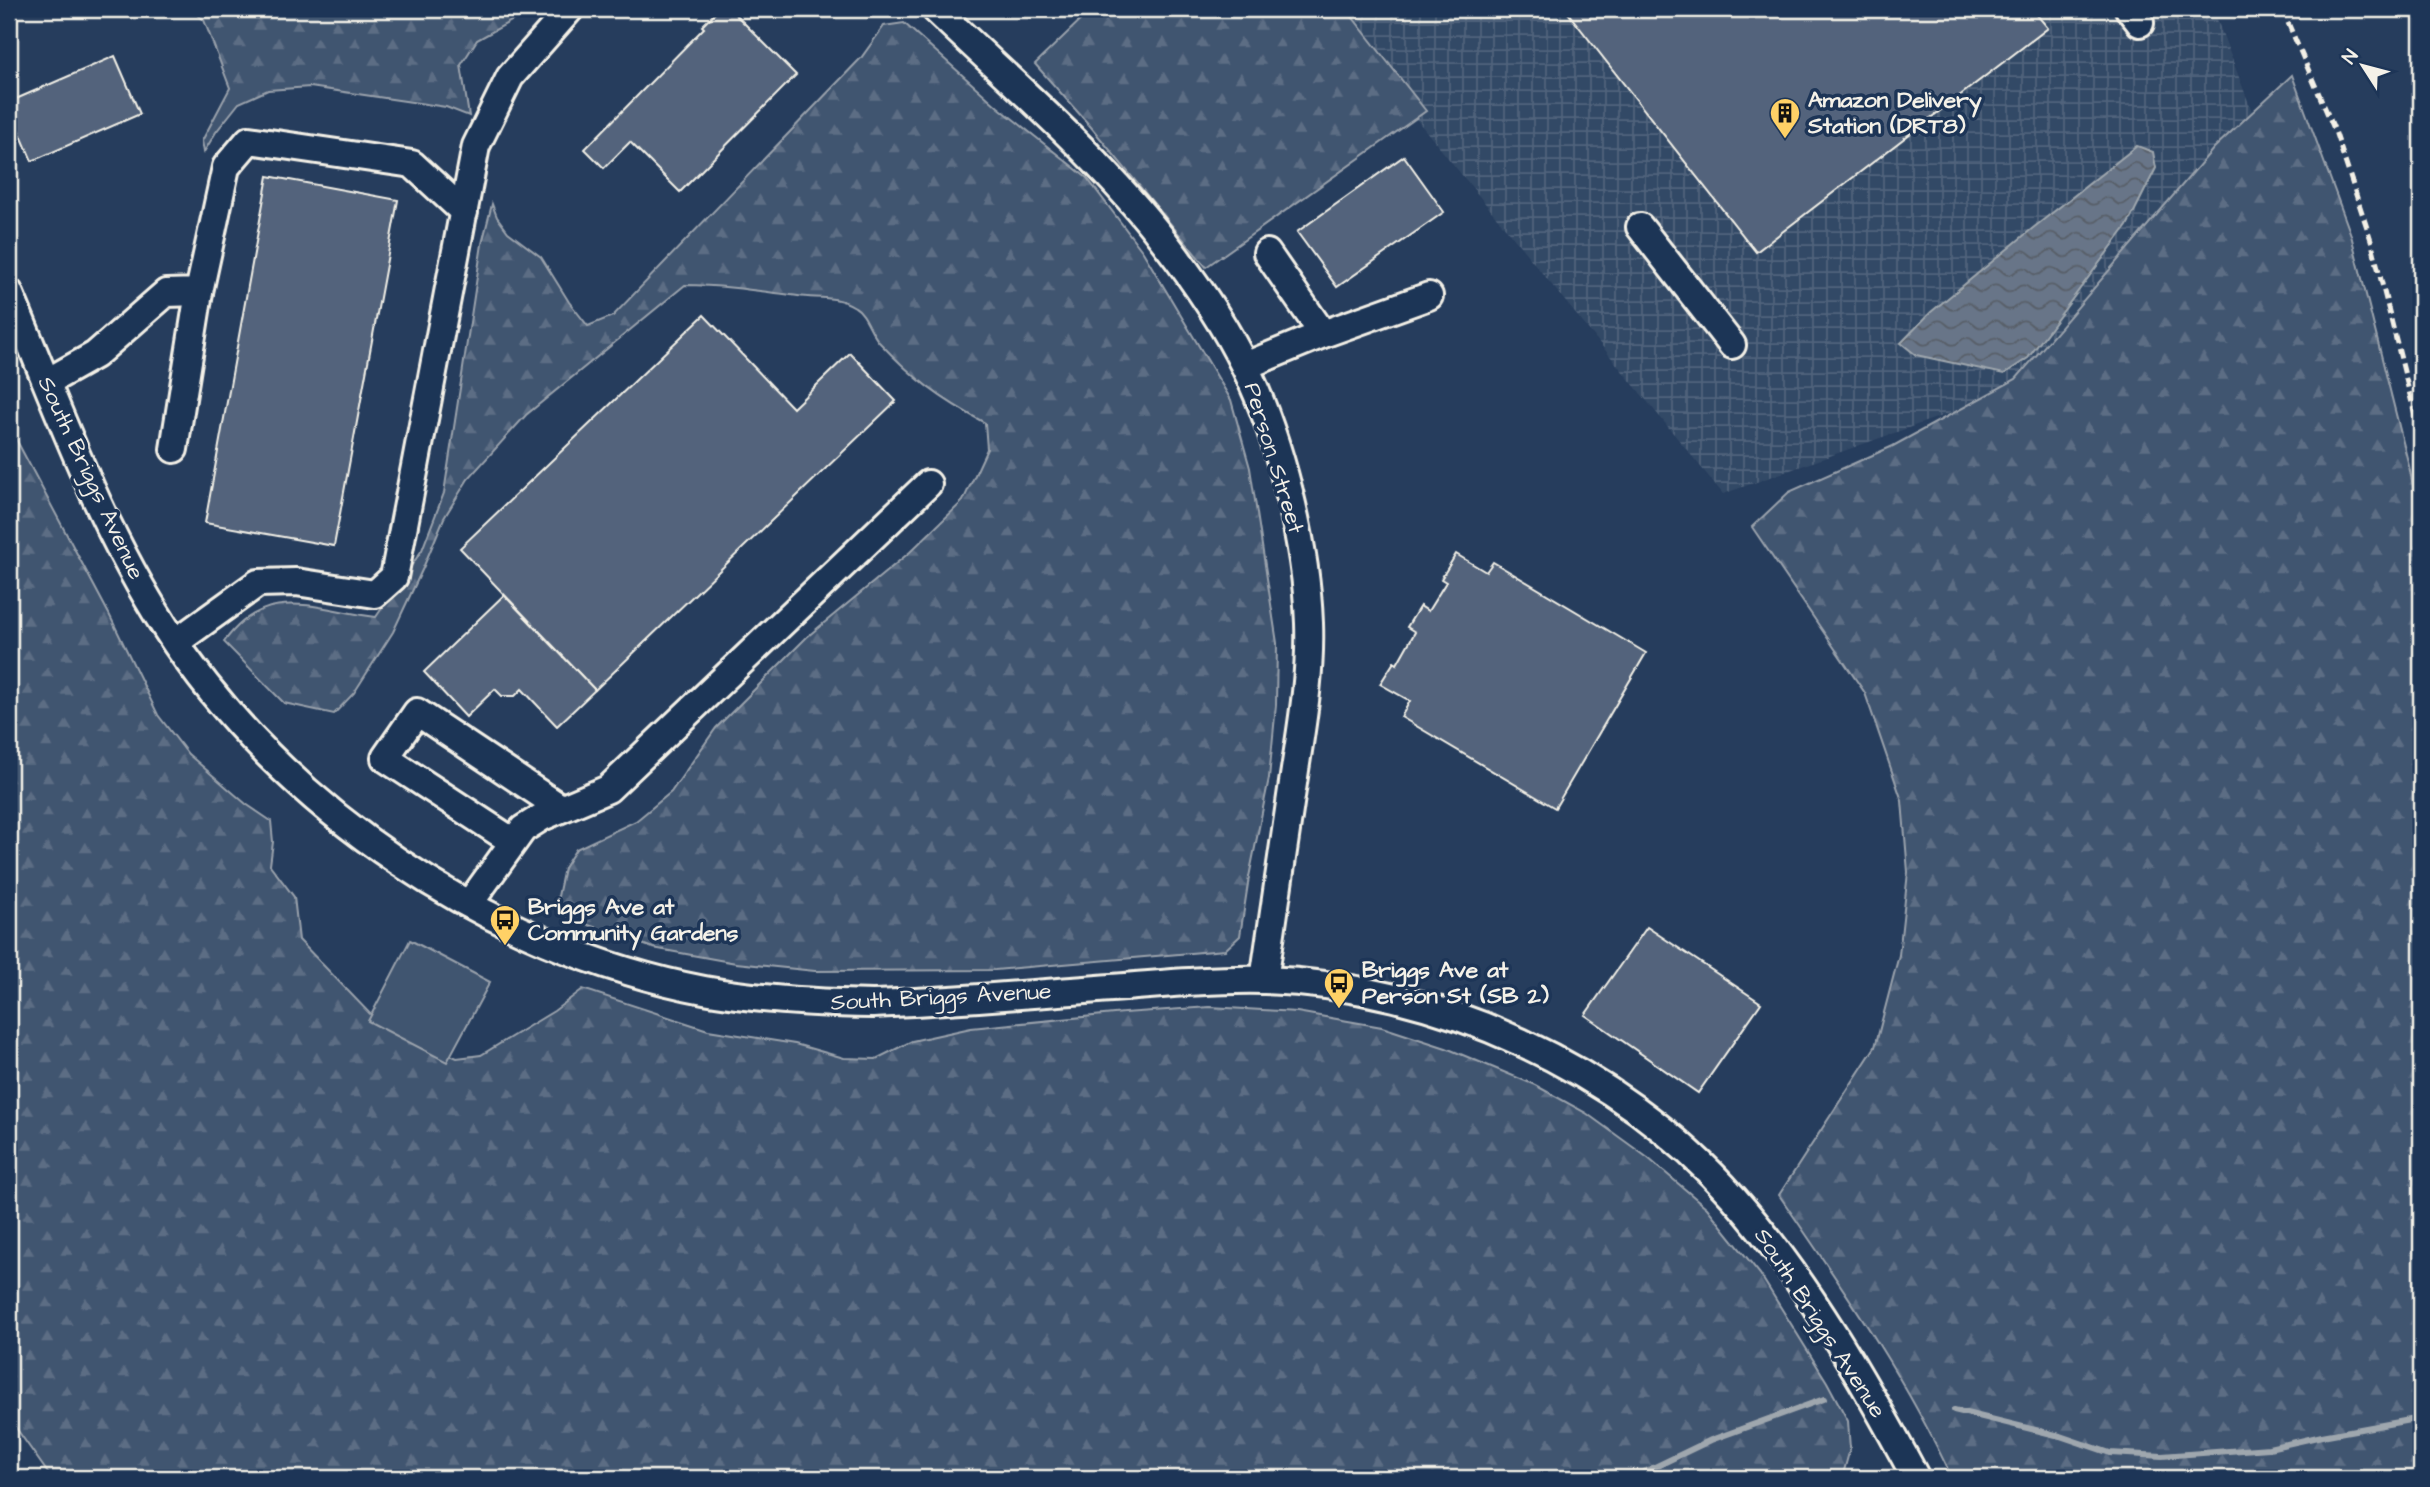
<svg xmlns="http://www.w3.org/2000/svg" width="2430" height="1487" font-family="'Architects Daughter',sans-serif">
<defs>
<pattern id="industrial-grid" width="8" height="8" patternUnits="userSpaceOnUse" patternTransform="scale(1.75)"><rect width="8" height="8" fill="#334966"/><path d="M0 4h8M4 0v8" fill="none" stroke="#51647c"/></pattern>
<pattern id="forest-firs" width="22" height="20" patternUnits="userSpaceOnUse" patternTransform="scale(1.75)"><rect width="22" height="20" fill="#40546f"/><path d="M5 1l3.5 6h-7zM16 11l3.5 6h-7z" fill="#5c6d84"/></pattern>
<pattern id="water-waves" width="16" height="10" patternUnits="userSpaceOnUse" patternTransform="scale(1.75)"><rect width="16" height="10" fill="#677588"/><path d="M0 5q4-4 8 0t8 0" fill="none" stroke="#585e67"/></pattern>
</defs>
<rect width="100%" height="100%" fill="#263d5d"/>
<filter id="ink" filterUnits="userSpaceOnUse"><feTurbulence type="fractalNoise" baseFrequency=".0143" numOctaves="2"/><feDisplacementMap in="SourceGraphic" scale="14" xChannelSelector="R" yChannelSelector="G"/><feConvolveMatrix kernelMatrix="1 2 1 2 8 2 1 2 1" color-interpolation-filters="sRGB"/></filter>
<g filter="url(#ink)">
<!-- industrial -->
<polygon fill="url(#industrial-grid)" points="1326,9 2213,9 2256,122 2023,387 1723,494"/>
<!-- forest -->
<g fill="url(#forest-firs)" stroke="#9aa2ac" stroke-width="2">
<polygon points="191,9 526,9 515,19 477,40 461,65 469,116 446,107 310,87 268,90 239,103 216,132 204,152 202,141 230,88 204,20"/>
<polygon points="1092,9 1346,9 1426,111 1206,267 1091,127 1035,64"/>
<path d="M904 23 998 107 1087 178 1143 252 1231 400 1250 468 1277 643 1276 705 1269 778 1249 877 1240 936 1225 950 995 970 815 971 736 963 653 948 569 918 557 901 564 868 576 849 636 821 671 792 716 728 807 637 910 552 963 501 987 449 985 423C939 398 915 380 879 342 870 332 866 313 855 307 836 295 818 299 798 296 760 291 723 285 685 285L526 415 468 479 444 518 423 568 393 632 354 693 334 714 284 703 224 642C267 582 316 610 376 617L422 550 444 493 482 244 492 204 497 217 508 232 541 257 569 302 588 326 613 316 861 58 884 26Z"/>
<path d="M2292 75 2351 235 2409 466 2421 526V1478H1952C1905 1376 1842 1287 1779 1195L1875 1047 1899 955 1908 872 1902 801 1865 693 1752 527 1789 492 1893 446 2016 379 2214 148Z"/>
<polygon points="9,426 109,614 158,715 188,754 246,804 271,821 273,842 270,865 294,897 299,940 374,1018 408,1037 457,1058 481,1055 554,1011 583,989 708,1030 795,1044 844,1058 876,1059 912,1041 971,1028 1124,1013 1210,1007 1297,1012 1382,1027 1446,1048 1535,1085 1586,1113 1648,1158 1707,1208 1760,1274 1827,1382 1848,1421 1850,1449 1842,1478 54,1478 50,1476 9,1418"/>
</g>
<!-- garden -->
<polygon fill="#40546f" stroke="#9aa2ac" stroke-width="2" points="410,940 490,982 447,1062 368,1021"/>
<!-- water -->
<polygon fill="url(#water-waves)" stroke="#9fa7ae" stroke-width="2" points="2137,146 2153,152 2156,168 2127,226 2028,358 2004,374 1916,355 1901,343 1931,312 2033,228"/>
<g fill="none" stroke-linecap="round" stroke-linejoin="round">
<!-- stream -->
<g stroke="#9fa7ae" stroke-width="6">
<polyline points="1954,1410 2060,1436 2110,1453 2162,1456 2269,1448 2322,1436 2421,1418"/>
<polyline points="9,1460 21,1478"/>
<polyline points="1632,1478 1711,1440 1824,1399"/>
</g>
</g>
<!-- building -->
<g fill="#52647b" stroke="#f4f1e8" stroke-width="2">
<polygon points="719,9 730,9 796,75 680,192 630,142 604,168 585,149 704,28 702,26"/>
<polygon points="1565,9 2032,9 2048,28 1756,252"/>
<polygon points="115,56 140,114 32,161 9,108 9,102"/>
<polygon points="1404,156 1444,212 1337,287 1297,232"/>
<polygon points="268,176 398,200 334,546 205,523"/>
<polygon points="704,315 793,408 850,353 896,401 595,690 460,548"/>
<polygon points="1456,554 1486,572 1493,562 1646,653 1555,808 1401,717 1410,701 1380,684 1394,662 1397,664 1415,632 1407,627 1420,606 1428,611 1446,582 1441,579"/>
<polygon points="504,595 595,690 557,726 522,689 515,696 502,696 495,689 466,717 424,672"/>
<polygon points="1647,927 1761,1003 1698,1093 1585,1015"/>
</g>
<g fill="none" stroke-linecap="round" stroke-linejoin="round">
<!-- minor casing -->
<g stroke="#f4f1e8" stroke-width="32">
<g id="minor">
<path d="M935 9C1011 82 1100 157 1164 241 1194 280 1224 323 1245 367 1280 439 1306 543 1309 623 1311 677 1301 730 1293 783 1283 849 1274 914 1264 980"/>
<polyline points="2129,9 2140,23"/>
<polyline points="1640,227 1732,345"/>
<polyline points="1267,253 1323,334"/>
<path d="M9 292C57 405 98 523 165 627 282 810 491 949 704 990 759 1000 817 1003 873 1004 957 1001 1041 993 1125 987 1172 983 1218 979 1264 980 1437 985 1619 1068 1734 1198 1807 1281 1864 1381 1916 1478"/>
<polyline points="1245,366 1323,334 1429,296"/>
<polyline points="47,382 95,355 166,293 199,292 226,167 249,140 412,164 464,212"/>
<polyline points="174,449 199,292"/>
<polyline points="176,642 258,583 296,582 375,594 394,577 476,146 510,77 570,9"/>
<polyline points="512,841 385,758 417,712 561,808"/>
<polyline points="469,904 523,829 542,817 608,789 928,484"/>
</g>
</g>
<!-- minor -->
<use href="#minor" stroke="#1d3557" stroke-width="26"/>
<!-- rail -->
<polyline stroke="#f4f1e8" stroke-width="5" stroke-dasharray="10 5" stroke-linecap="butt" points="2282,9 2335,131 2371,240 2421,439"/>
</g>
</g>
<!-- icons -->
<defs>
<g id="building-pin" transform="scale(1.575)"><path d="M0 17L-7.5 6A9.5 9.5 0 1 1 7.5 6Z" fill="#ffd166" stroke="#1d3557"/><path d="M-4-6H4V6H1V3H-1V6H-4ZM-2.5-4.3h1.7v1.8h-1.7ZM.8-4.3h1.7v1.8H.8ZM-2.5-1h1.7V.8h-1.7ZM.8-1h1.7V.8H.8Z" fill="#111"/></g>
<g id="bus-pin" transform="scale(1.575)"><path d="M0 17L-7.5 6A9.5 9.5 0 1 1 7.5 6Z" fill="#ffd166" stroke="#1d3557"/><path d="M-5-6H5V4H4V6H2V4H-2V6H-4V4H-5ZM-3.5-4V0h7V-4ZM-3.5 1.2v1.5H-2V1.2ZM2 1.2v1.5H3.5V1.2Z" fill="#111"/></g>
</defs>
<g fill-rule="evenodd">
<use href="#building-pin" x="1785" y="113"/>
<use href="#bus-pin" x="505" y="920"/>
<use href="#bus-pin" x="1339" y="983"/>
</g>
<g text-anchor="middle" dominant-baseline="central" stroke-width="7" stroke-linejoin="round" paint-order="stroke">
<!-- poi labels -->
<g font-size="23" font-weight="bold" fill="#f4f1e8" stroke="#1d3557" text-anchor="start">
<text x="1808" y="100">Amazon Delivery<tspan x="1808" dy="26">Station (DRT8)</tspan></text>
<text x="528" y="907">Briggs Ave at<tspan x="528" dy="26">Community Gardens</tspan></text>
<text x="1362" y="970">Briggs Ave at<tspan x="1362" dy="26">Person St (SB 2)</tspan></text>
</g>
<!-- street labels -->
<g font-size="23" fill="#f4f1e8" stroke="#1d3557">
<text transform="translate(1274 458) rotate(73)">Person Street</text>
<text transform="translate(91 478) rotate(65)">South Briggs Avenue</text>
<text transform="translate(941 997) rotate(-3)">South Briggs Avenue</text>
<text transform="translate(1820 1323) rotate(57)">South Briggs Avenue</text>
</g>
</g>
<!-- margin -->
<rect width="2430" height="1487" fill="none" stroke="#1d3557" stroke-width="35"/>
<rect x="18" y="18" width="2395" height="1452" fill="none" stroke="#f4f1e8" stroke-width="2.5" filter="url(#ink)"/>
<!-- north arrow -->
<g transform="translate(2363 66) rotate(306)" stroke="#1d3557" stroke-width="5" paint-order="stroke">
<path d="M0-5L12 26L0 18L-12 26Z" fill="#f4f1e8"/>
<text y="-10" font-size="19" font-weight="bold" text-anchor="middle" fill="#f4f1e8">N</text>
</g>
</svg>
